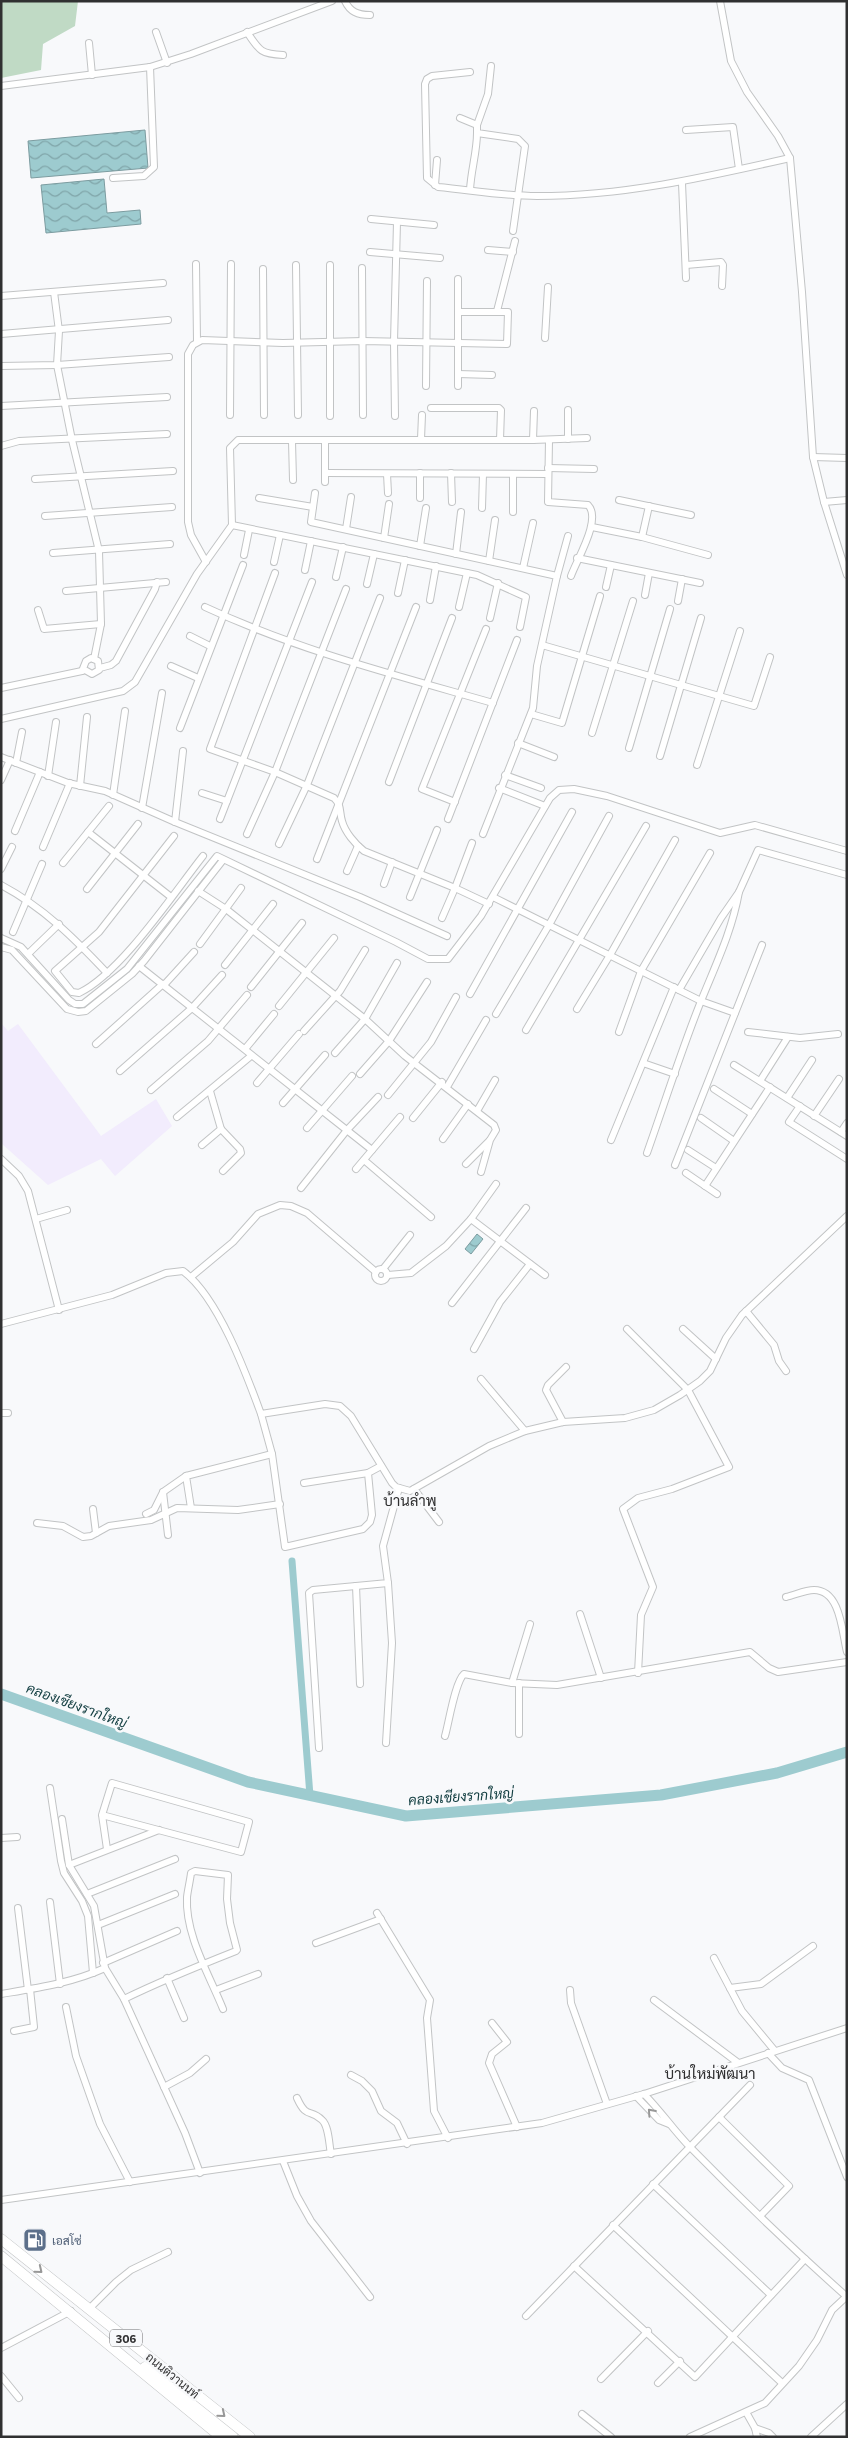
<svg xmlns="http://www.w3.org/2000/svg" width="848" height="2438" font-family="Commissioner,Sarabun,sans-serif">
<defs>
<pattern id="water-waves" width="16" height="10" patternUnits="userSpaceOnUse" patternTransform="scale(1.25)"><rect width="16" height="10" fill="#9dcbcf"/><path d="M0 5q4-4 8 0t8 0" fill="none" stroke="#80a5a9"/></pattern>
</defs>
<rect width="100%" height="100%" fill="#f8f9fb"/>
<!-- industrial -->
<polygon fill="#f2ecfd" points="1,1023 8,1031 18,1024 101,1136 156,1099 172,1126 115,1176 101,1159 48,1185 1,1143"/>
<!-- green -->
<polygon fill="#c0dac5" points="1,1 78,1 75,26 43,44 41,70 1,78"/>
<!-- water -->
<g fill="url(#water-waves)" stroke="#7c9ca0">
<polygon points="145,130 148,168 31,178 28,141"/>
<polygon points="104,179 107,213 140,210 141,224 46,233 41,185"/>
<polygon points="477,1234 483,1239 471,1254 465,1249"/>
</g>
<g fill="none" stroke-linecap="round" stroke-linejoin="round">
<!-- canal -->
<polyline stroke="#9dcbcf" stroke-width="7" points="292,1561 310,1796"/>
<!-- river -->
<polyline stroke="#9dcbcf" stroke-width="11" points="1,1694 248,1782 406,1816 661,1795 777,1773 847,1752"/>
<!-- street casing -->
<g stroke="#c2c4c5" stroke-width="8">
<g id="street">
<path d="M345 1C350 12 358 15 370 15"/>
<polyline points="720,1 731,61 747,92 778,136 790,158 802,292 813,457 824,502 847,575"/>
<polyline points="156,32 167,63"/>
<path d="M247 32C259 50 260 54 283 55"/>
<polyline points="89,43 92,75"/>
<polyline points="491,66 488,94 477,125 477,133 518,139 525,146 513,231"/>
<path d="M470 72 432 76 427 79 425 84 427 178 438 187C471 190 504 196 537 196 624 196 706 177 790 158"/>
<polyline points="1,86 150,67 191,54 332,1"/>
<polyline points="460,118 477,125"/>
<polyline points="686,130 733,127 739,169"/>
<polyline points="113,178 144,176 154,167 150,67"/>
<polyline points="682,183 686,278"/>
<polyline points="435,185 437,160"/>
<path d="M470 190C471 170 477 152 477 133"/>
<polyline points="371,219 434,225"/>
<polyline points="488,250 513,252"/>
<polyline points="370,252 440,258"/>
<polyline points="196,264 197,341"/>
<polyline points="296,265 298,415"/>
<polyline points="686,265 721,262 723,265 722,286"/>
<polyline points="362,268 363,415"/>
<polyline points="263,269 264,415"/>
<polyline points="458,279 458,386"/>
<polyline points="54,292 59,331 57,365 72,440 99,551 101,624 94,659"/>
<polyline points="1,296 163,283"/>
<polyline points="497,311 515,241"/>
<polyline points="1,334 168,320"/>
<polyline points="545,338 548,287"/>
<polyline points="1,366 57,365 169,357"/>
<polyline points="458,374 492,375"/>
<polyline points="426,386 427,281"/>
<polyline points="1,406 167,397"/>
<polyline points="431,408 499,408 501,410 500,440"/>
<polyline points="568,410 568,439"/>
<polyline points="230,415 231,264"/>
<polyline points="330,416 330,265"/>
<polyline points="395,416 394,342 397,222"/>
<polyline points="421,439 422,415"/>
<polyline points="533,440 534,411"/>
<path d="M549 440 548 502 588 505C602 519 577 559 571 576"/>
<polyline points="292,441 293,480"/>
<polyline points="1,446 19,441 167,434"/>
<polyline points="813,457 847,458"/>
<polyline points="548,468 594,469"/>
<polyline points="325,473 548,474"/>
<polyline points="420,473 420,498"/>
<polyline points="451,473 452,502"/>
<polyline points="387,474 388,493"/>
<polyline points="35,479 173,471"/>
<polyline points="325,482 325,441"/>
<polyline points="315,493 311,522 557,576 537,666 533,708 483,834"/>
<polyline points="259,498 313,507"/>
<polyline points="619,500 691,515"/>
<polyline points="824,502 847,500"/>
<polyline points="482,508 483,474"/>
<polyline points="513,512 513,474"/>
<polyline points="45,516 172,507"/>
<polyline points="232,525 477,575 526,597 520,627"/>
<polyline points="592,527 642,537 708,555"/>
<polyline points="346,529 351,497"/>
<polyline points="642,537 649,506"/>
<polyline points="384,538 389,504"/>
<polyline points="420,546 426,508"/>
<polyline points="53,553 170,544"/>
<polyline points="456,554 461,512"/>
<polyline points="244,555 249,530"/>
<polyline points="577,558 700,583"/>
<polyline points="489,561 495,520"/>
<polyline points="206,562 191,535 188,522 188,354 193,345 202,340 283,343 363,341 507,344 508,312 458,312"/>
<polyline points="274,562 280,535"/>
<polyline points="523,568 533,523"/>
<polyline points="305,570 311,541"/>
<path d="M275 573 210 749 275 772 334 798C342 806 339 811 342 821 345 832 355 844 364 851L455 888 442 918"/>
<polyline points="557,576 568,536"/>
<polyline points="336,577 343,547"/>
<polyline points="367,584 374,554"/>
<polyline points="606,587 611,565"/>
<polyline points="66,591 166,582"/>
<polyline points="398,593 405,560"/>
<polyline points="645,595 649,573"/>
<polyline points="430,600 436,566"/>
<polyline points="678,601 682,579"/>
<path d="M205 607C297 650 395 675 493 703"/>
<polyline points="459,607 467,573"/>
<polyline points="38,610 44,629 101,624"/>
<polyline points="490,618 498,583"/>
<polyline points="190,636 210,646"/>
<polyline points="542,645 754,706 770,657"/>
<polygon points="91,658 98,661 99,670 92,674 85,670 82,671 86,661"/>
<polyline points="171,666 198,678"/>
<polyline points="100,668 111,665 116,661 155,589 157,582"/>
<polyline points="1,688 82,671"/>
<polyline points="531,714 562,723 600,596"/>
<polyline points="1,719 123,691 135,682 197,574 232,525 230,448 238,440 533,440 587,438"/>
<polyline points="180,728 243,565"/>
<polyline points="592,733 633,601"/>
<polyline points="518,743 554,757"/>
<polyline points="629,748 670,609"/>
<polyline points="660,756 701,618"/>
<polyline points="1,757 68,783 105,791 175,822 360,897 447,936"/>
<polyline points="16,763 22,732"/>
<polyline points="697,765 740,631"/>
<polyline points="505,775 541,788"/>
<polyline points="48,776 56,722"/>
<polyline points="1,780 10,760"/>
<polyline points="389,782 452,618"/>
<polyline points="80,786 87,717"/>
<polyline points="499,788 545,806"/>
<polyline points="202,793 227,801"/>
<polyline points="113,795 125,711"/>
<polyline points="455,802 422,789 486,629"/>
<polyline points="142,808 162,693"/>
<polyline points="220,819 312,582"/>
<polyline points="448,819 517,640"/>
<polyline points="175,822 183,751"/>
<polyline points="15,831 40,772"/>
<polyline points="88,832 171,897"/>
<polyline points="247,834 275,772 346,589"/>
<path d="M174 836 99 932 55 971 72 992 79 993C121 973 173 894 203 856"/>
<polyline points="472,843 455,888 489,904"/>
<polyline points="279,844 307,785 380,598"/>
<polyline points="43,847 70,783"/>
<polyline points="317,859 416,607"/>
<polyline points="63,863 109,806"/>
<polyline points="1,869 12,847"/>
<polyline points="347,871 358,846"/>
<polyline points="384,884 392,862"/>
<path d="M1 885C44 908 74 938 107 973"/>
<polyline points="87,889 138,824"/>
<polyline points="198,891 226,909 365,1019 405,1056 494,1125 496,1130 490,1140 481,1172"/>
<polyline points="410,897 437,830"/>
<polyline points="493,897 701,1001 735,1013"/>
<polyline points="13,932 42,864"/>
<polyline points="1,938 21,947 69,1000 75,1004 83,1004 127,969 217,856 396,942 428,959 448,959 481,916 550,798 559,790 574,789 607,796 720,833 755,825 847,851"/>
<polyline points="200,944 241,888"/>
<polyline points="1,947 12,950 67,1009 78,1012 86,1011 132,974 144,961 223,860"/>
<polyline points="28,954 59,924"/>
<polyline points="225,965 273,904"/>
<polyline points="139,966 372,1150"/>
<polyline points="164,985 194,952"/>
<polyline points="251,987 302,923"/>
<polyline points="679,990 721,918 739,892 758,850 847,875"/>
<polyline points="470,994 572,812"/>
<polyline points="279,1006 334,938"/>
<polyline points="577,1009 610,955 675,840"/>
<polyline points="496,1014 549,925 609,816"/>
<polyline points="526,1030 646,826"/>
<polyline points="304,1031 340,991 365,950"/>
<polyline points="619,1032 641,971 710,853"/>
<polyline points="748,1032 800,1038 838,1034"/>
<polyline points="96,1044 163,984"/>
<polyline points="245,1049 274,1014"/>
<polyline points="335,1053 365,1019 397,963"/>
<polyline points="643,1063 675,1074"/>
<polyline points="734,1065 847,1136"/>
<polyline points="120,1071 192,1008 222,975"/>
<polyline points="360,1074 389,1041 427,982"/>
<polyline points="760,1081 788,1037"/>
<polyline points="257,1083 299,1034"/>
<polyline points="447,1087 486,1020"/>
<polyline points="714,1089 752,1114"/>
<polyline points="151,1090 208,1041 247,995"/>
<polyline points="388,1095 431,1042 456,997"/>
<polyline points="787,1098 812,1060"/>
<polyline points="283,1103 325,1055"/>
<polyline points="800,1106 789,1122 847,1159"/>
<polyline points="477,1111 495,1080"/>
<polyline points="814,1116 839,1079"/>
<polyline points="177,1117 251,1056"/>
<polyline points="413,1118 442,1082"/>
<polyline points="701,1118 734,1141"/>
<polyline points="307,1128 352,1076"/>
<polyline points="221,1129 240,1149 241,1153 223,1171"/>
<polyline points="841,1132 847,1123"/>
<polyline points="443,1139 468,1104"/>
<polyline points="611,1140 674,987"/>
<polyline points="202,1145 221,1129 210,1091"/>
<polyline points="688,1150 716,1168"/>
<path d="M647 1153C665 1102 681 1051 701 1001 716 964 732 931 739 892"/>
<polyline points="1,1159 19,1176 28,1191 59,1310"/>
<polyline points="364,1160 431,1217"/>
<polyline points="466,1164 489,1141"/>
<polyline points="675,1165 762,945"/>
<polyline points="356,1169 400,1117"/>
<polyline points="686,1173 717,1194"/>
<polyline points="705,1186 770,1087"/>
<polyline points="301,1188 347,1130 378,1097"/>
<polyline points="36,1219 67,1210"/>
<polyline points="471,1219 545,1275"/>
<circle cx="381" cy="1275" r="6"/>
<polyline points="383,1269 410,1235"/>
<polyline points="388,1275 411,1273 446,1246 471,1219 496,1184"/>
<polyline points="191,1277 233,1242 258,1214 280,1205 291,1206 307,1213 376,1272"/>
<polyline points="452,1303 526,1208"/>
<polyline points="746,1311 774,1345 779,1361 786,1371"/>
<path d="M1 1324 112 1295 166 1273 183 1271C218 1297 246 1373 261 1414L325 1404 340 1406 351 1416 392 1483 396 1487 410 1491 489 1446 525 1431 563 1422 625 1418 654 1410 680 1395 700 1381 710 1371 726 1338 742 1315 847 1216"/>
<polyline points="627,1329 688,1390 729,1467 672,1489 638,1498 623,1509 653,1587 641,1615 638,1673"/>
<polyline points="683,1329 716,1359"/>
<polyline points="474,1349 500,1302 530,1264"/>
<polyline points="481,1379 525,1431"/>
<polyline points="1,1413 8,1413"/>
<polyline points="261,1414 272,1454 285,1547 363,1529 370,1522 372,1515 368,1473 381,1466"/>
<polyline points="563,1422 546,1390 548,1385 566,1367"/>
<polyline points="304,1483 368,1473"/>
<polyline points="414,1489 439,1522"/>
<polyline points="163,1492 168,1535"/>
<polyline points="191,1508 186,1476 272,1454"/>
<polyline points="93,1509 96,1533"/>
<polyline points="146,1514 154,1510 163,1492 186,1476"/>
<polyline points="37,1523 63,1526 83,1537 91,1536 109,1526 151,1520 177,1508 238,1510 280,1504"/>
<polyline points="356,1586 360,1684"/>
<path d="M786 1597C795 1595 805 1590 814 1590 841 1590 842 1633 847 1652"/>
<polyline points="580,1614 601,1678"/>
<polyline points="512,1683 530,1624"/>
<polyline points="519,1734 519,1683"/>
<path d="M445 1736C449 1722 455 1682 464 1674L512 1683 557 1685 750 1652 769 1668 778 1672 847 1662"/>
<polyline points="386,1743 392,1643 388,1583"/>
<polyline points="319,1748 309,1593 313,1590 388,1583 383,1546 399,1488"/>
<polyline points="50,1788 61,1861 64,1873 82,1901 88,1916 93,1973"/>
<polyline points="102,1815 241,1852 249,1822 112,1783 102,1815 107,1849"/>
<polyline points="62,1819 69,1865 94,1906 105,1968 124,1999 185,2133 200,2173"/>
<polyline points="1,1838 17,1837"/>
<polyline points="69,1865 159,1830"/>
<polyline points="87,1894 175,1859"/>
<polyline points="50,1902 60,1984"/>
<polyline points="18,1908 28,1990"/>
<polyline points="377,1913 430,2000 427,2018 434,2111 448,2138"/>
<polyline points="98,1925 175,1894"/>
<polyline points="316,1943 381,1919"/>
<polyline points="714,1958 742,2011 775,2051"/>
<polyline points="103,1963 177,1931"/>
<polyline points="167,1978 184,2018"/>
<polyline points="730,1988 761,1984 813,1946"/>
<polyline points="216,1990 258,1974"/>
<polyline points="570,1990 571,2003 607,2104"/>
<path d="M1 1994C37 1988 72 1983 105 1968"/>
<path d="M124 1999C161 1981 198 1966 236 1951L237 1950 230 1923 227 1899 228 1875 195 1871 191 1873C190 1881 188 1889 187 1897 185 1935 209 1974 223 2009"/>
<polyline points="654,2000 737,2062"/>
<polyline points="66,2007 76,2056 100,2124 130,2182"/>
<polyline points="492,2023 507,2042 492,2054 489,2063 517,2127"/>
<polyline points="14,2031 34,2027 30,1989"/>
<polyline points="768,2053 782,2068 809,2080 847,2177"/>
<polyline points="351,2075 362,2081 372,2091 381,2111 397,2123 407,2144"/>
<polyline points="164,2087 190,2073 206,2059"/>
<path d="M644 2094C661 2111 674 2131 691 2148 741 2199 793 2249 846 2296"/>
<polyline points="636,2096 659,2120 669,2124"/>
<path d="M297 2098C307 2120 310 2108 322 2120 329 2126 329 2145 331 2154"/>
<polyline points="719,2117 789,2186 761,2215"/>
<polyline points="283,2161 297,2196 311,2221 370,2297"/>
<polyline points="653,2184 771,2295"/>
<polyline points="1,2200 542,2123 644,2094 847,2028"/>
<polyline points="613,2225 782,2383"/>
<polyline points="574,2266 695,2377 805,2259"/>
<polyline points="89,2309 116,2282 131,2270 168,2252"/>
<polyline points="526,2316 750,2085"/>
<polyline points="1,2348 71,2311"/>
<polyline points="1,2376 19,2398"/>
<polyline points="601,2379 648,2331"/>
<polyline points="658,2383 680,2361"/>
<polyline points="746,2412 755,2428 757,2437"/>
<polyline points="582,2414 611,2437"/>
<polyline points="755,2428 769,2433 773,2437"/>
<polyline points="690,2437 765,2403 799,2366 817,2340 832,2310 847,2296"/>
<polyline points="811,2437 847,2404"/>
</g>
</g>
<!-- primary casing -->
<g stroke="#c2c4c5" stroke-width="11">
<g id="primary">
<polyline points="1,2239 250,2437"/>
<polyline points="1,2256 221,2437"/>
<polyline points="145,2367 233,2437"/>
</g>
</g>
<!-- street -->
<use href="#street" stroke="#fff" stroke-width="6"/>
<!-- primary -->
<use href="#primary" stroke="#fff" stroke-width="10"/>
</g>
<!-- one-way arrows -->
<defs><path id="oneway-chevron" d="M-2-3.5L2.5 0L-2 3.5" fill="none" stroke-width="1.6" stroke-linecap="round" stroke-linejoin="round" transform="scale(1.25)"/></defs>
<g stroke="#989898">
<use href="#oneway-chevron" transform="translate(651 2112) rotate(-132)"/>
<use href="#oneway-chevron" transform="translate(39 2270) rotate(39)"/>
<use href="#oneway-chevron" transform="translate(222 2414) rotate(39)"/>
</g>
<!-- icons -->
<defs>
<g id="fuel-square" transform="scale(1.25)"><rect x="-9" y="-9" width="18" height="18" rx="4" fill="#5c6f8a" stroke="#f8f9fb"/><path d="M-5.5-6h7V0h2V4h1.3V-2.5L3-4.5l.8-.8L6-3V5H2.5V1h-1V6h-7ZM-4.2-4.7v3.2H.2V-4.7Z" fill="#fff"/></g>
</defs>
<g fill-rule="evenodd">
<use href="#fuel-square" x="35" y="2240"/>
</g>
<g text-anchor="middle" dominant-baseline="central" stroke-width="5" stroke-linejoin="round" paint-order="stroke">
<!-- shield labels -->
<rect fill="#f8f9fb" stroke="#6c6c6e" stroke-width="1" x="110" y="2329.5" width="32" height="17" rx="4"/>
<g font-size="11" font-weight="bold" fill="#303031">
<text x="126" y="2338">306</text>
</g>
<!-- service labels -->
<g font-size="12" fill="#4e5e75" stroke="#f8f9fb" text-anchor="start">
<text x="52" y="2240">เอสโซ่</text>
</g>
<!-- street labels -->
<g font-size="12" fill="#303031" stroke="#f8f9fb">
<text transform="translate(173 2375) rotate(39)">ถนนติวานนท์</text>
</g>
<!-- water labels -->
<g font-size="14" font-style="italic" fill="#164144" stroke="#f8f9fb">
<text transform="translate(77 1705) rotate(20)">คลองเชียงรากใหญ่</text>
<text transform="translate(461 1796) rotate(-4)">คลองเชียงรากใหญ่</text>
</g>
<!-- quarter labels -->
<g font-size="15" fill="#303031" stroke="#f8f9fb">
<text x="410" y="1500">บ้านลำพู</text>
<text x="710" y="2073">บ้านใหม่พัฒนา</text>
</g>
</g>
<!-- border -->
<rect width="848" height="2438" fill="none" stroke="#303031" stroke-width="5"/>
</svg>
